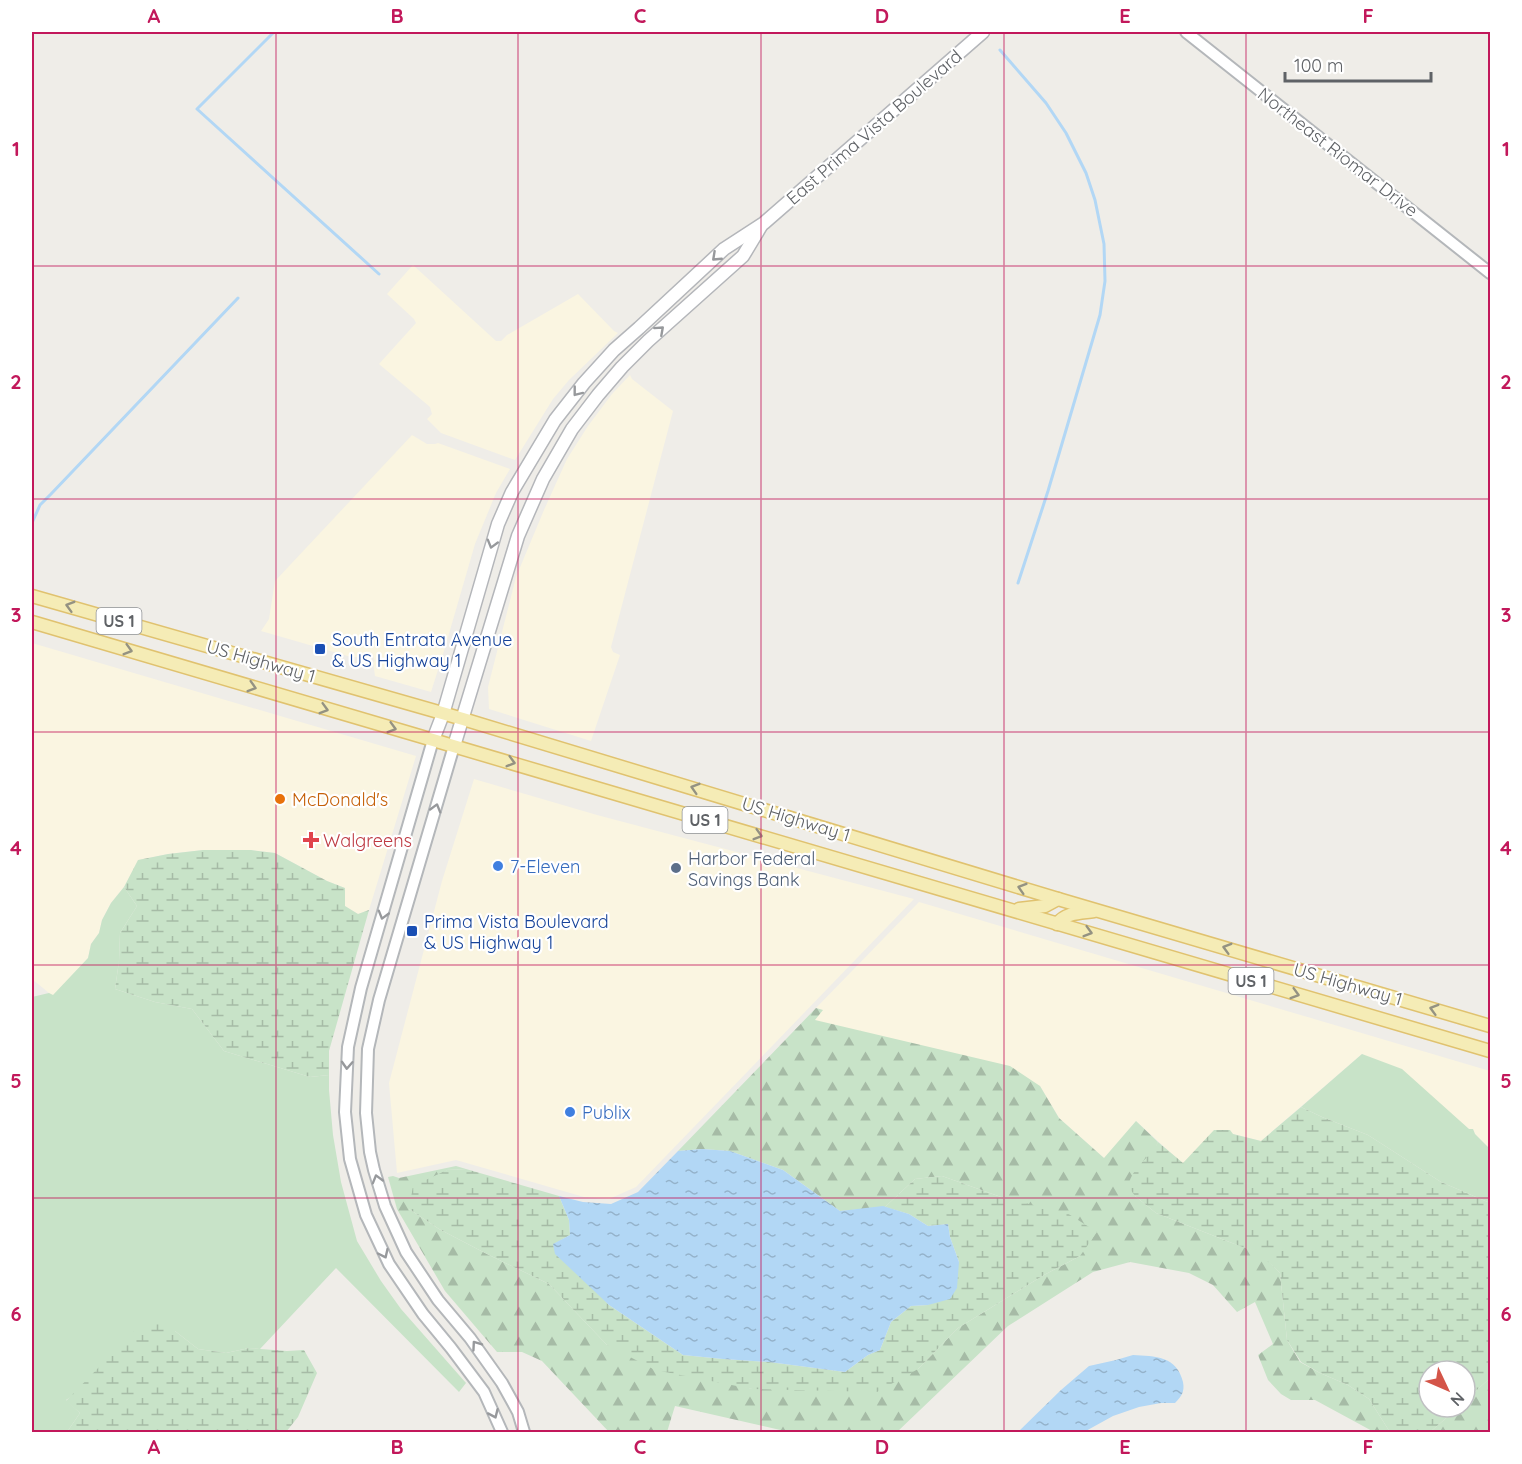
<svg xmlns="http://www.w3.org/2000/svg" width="1522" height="1464" font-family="Quicksand,sans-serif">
<defs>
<pattern id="forest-firs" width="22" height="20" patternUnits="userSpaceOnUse" patternTransform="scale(1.5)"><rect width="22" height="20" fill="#c8e3c8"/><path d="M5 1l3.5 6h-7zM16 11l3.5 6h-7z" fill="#a6bba6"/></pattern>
<pattern id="wetland-marsh" width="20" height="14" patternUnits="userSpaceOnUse" patternTransform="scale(1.5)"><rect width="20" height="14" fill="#c8e3c8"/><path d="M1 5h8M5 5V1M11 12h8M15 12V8" fill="none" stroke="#a6bba6"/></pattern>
<pattern id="water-ripples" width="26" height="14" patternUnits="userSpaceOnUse" patternTransform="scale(1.5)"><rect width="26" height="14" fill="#b2d7f5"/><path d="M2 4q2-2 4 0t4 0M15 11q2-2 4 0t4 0" fill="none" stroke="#94b2ca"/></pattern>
</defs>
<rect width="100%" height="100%" fill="#efede8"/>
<!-- commercial -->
<g fill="#faf5e1">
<polygon points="413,265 496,341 501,341 507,335 578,294 614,331 618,333 569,380 553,399 515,460 441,433 427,419 432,414 430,407 379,364 416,323 414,319 387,294"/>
<polygon points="630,375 632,379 673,411 611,647 613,652 620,655 591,741 489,709 488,687 516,577 544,510 567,459 588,426 612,394"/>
<polygon points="412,435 427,444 435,444 438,443 510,469 496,493 475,544 444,651 431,692 375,676 373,662 375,661 372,654 370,652 362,653 362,655 358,657 351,657 261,631 269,619 275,581"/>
<polygon points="32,643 416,756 369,910 358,914 345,906 345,888 327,881 275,853 251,850 203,850 168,854 139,860 124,887 111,903 102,920 99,933 91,944 88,958 53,996 49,993 32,979"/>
<polygon points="474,779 597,815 914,899 636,1187 609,1199 584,1197 456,1160 397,1173 389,1083 442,881"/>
<polygon points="919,902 1490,1071 1490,1149 1475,1134 1473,1129 1469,1129 1362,1054 1261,1141 1233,1134 1183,1164 1136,1121 1105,1159 1059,1118 1040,1086 814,1020 822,1010 816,1008"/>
</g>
<!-- grass -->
<g fill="#c8e3c8">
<polygon points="124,887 137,906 120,933 119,961 115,989 155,1002 192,1009 224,1051 310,1077 329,1075 329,1090 333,1135 341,1182 357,1241 381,1281 401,1309 466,1383 459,1392 336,1268 260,1349 249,1348 226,1353 198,1349 175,1331 66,1400 80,1413 67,1432 32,1432 32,997 49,993 53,995 88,958 91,944 99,933 102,920 111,903"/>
<polygon points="1362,1054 1402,1069 1469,1129 1473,1129 1475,1134 1490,1149 1490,1203 1441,1182 1368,1135 1322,1117 1301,1107"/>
</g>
<!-- forest -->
<g fill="url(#forest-firs)">
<polygon points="816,1008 823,1010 815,1020 1010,1066 1040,1086 1059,1118 1104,1158 1136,1121 1158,1142 1135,1196 1156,1213 1232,1243 1259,1252 1280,1273 1287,1340 1300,1362 1320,1373 1348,1385 1369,1399 1388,1429 1392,1432 1374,1432 1315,1400 1291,1400 1281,1394 1268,1380 1258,1355 1273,1344 1255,1302 1237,1312 1213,1285 1189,1273 1130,1262 1093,1272 1008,1326 897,1432 789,1432 675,1406 667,1432 609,1432 542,1361 522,1352 497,1352 445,1291 397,1209 388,1177 393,1176 399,1178 456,1166 466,1169 447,1170 409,1209 439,1229 487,1254 549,1284 607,1345 752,1389 918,1369 958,1328 1044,1275 1080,1256 1001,1197 942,1176 915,1179 885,1207 840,1211 783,1170 730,1151 702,1149 678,1151"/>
<polygon points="1490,1378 1490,1432 1430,1432 1459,1407 1465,1407 1465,1401"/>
</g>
<!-- wetland -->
<g fill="url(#wetland-marsh)">
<polygon points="203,850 251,850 275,853 327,881 345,888 345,906 358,914 369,910 329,1051 329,1075 310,1077 224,1051 192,1009 155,1002 115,989 119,961 120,933 137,906 124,887 138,860 168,854"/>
<path d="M1301 1107 1322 1117 1368 1135 1441 1182 1490 1203V1378L1465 1401V1371H1429V1407H1459L1430 1432H1392L1388 1429 1369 1399 1348 1385 1320 1373 1301 1362 1287 1340 1280 1273 1259 1253 1232 1243 1156 1213 1135 1196 1128 1186C1134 1164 1149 1160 1158 1142L1183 1163 1214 1130H1230L1233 1134 1261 1141Z"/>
<polygon points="466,1169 559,1196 569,1220 570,1235 554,1244 609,1305 683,1355 723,1359 769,1362 845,1372 868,1355 880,1350 891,1322 911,1306 928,1305 959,1262 950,1237 948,1224 928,1226 909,1214 885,1207 915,1179 942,1176 1001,1197 1067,1213 1097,1232 1080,1256 1044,1275 958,1328 918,1369 877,1392 752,1389 655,1370 607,1345 549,1284 487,1254 439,1229 409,1209 413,1186 447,1170"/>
<polygon points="159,1322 175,1331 198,1349 226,1353 249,1348 287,1351 304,1350 317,1373 298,1417 286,1432 67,1432 80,1413 66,1401 136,1329"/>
</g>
<!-- water -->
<g fill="url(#water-ripples)">
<polygon points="702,1149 730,1151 783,1170 840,1211 883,1206 909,1214 928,1226 948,1224 950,1237 959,1262 957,1288 950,1299 928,1305 911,1306 891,1322 880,1350 868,1355 845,1372 769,1362 723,1359 683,1355 609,1305 555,1254 553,1244 570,1235 569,1220 559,1196 583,1202 611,1204 638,1192 678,1151"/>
<path d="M1133 1355C1155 1356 1177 1356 1183 1382 1185 1392 1181 1397 1175 1403H1161L1139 1407 1113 1416 1084 1432H1018L1061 1390 1089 1366 1116 1360Z"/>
</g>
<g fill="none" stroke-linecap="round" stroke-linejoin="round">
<!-- stream -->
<g stroke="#b2d7f5" stroke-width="3">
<polyline points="274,32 197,109 379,274"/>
<polyline points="1000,50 1046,103 1066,133 1086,173 1095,200 1104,244 1105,281 1100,315 1048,491 1018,583"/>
<polyline points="32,523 40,505 51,494 238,298"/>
</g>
<!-- tertiary casing -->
<g stroke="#b4b7ba" stroke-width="14">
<g id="tertiary">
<polyline points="1186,32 1490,273"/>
<polyline points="433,740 361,988 348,1047 345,1112 350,1159 366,1215 389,1264 423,1314 451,1348 484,1392 502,1432"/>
<polyline points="454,746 379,1000 368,1049 366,1113 370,1152 374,1170 385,1206 406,1252 438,1300 470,1338 502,1383 518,1412 524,1432"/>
</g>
</g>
<!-- secondary casing -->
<g stroke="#b4b6ba" stroke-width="15">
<g id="secondary">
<polyline points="433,740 443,714 498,524 512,492 555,420 584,383 614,350 639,328 724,249 764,223 983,32"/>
<polyline points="454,746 518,536 543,479 572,429 598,395 622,367 648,341 743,256 761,226"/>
</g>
</g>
<!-- primary casing -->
<g stroke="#e0c26f" stroke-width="15">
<g id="primary">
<polyline points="32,596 463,719 1058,899 1490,1026"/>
<polyline points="32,622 1490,1051"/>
<polyline points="1019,909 1045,906 1058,899"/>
<path d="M1057 924C1066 912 1081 913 1094 911"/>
</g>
</g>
<!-- tertiary -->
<use href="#tertiary" stroke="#fff" stroke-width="10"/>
<!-- secondary -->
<use href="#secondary" stroke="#fff" stroke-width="12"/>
<!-- primary -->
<use href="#primary" stroke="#f5ecb6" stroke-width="12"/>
</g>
<!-- one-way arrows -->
<defs><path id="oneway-chevron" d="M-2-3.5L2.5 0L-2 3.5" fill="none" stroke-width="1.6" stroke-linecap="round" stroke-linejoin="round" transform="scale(1.5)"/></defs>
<g stroke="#97999c">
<use href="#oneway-chevron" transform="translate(716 257) rotate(137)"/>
<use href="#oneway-chevron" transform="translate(660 330) rotate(-42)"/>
<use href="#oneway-chevron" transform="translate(577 392) rotate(128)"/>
<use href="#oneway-chevron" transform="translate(492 544) rotate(106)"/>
<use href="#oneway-chevron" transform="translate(436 808) rotate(-74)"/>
<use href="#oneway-chevron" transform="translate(383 915) rotate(106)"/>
<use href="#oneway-chevron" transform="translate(347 1065) rotate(93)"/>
<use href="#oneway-chevron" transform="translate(377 1179) rotate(-106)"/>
<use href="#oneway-chevron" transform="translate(384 1254) rotate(65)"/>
<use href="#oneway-chevron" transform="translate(476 1345) rotate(-125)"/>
<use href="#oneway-chevron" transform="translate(494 1414) rotate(66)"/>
</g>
<g stroke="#949282">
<use href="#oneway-chevron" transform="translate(70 606) rotate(-164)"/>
<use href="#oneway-chevron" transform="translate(128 650) rotate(16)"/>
<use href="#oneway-chevron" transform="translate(252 687) rotate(17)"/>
<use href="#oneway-chevron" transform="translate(324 709) rotate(16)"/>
<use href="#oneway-chevron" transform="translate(392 728) rotate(16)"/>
<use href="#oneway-chevron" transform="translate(511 762) rotate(16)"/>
<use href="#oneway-chevron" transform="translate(695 788) rotate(-163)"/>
<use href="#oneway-chevron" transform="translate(758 835) rotate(16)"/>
<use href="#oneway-chevron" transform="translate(1022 888) rotate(-163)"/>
<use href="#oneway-chevron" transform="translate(1088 932) rotate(16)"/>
<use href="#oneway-chevron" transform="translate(1227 948) rotate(-164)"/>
<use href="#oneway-chevron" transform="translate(1295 994) rotate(16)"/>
<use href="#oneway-chevron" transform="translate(1434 1009) rotate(-164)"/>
</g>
<!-- grid -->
<path fill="none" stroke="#c2185b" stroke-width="1.5" stroke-opacity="0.55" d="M276 32V1432M518 32V1432M761 32V1432M1004 32V1432M1246 32V1432M32 266H1490M32 499H1490M32 732H1490M32 965H1490M32 1198H1490"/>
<!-- markers -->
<g fill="#1a4fb4" stroke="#fff" stroke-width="2">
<rect x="314" y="643" width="12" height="12" rx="3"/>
<rect x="406" y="925" width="12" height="12" rx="3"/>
</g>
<circle fill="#e8710a" stroke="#fff" stroke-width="2" cx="280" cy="799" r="6"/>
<path fill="#e0444e" stroke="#fff" stroke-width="2" d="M308 831h6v6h6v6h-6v6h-6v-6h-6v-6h6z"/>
<g fill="#3f7fe0" stroke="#fff" stroke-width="2">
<circle cx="498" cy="866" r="6"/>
<circle cx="570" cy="1112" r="6"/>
</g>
<circle fill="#5c6f8a" stroke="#fff" stroke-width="2" cx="676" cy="868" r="6"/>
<g text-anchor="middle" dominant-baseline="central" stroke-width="4.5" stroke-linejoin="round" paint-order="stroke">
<!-- shield labels -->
<g fill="#fff" stroke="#8f9194" stroke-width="1.5">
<rect x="96.5" y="608" width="45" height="26" rx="4.5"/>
<rect x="682.5" y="807" width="45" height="26" rx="4.5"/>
<rect x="1228.5" y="968" width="45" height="26" rx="4.5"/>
</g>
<g font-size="16" font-weight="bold" fill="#5f6266">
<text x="119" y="621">US 1</text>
<text x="705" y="820">US 1</text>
<text x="1251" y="981">US 1</text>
</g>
<!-- street labels -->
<g font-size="18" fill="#5f6266" stroke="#fff">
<text transform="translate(874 127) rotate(-41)">East Prima Vista Boulevard</text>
<text transform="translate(1338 152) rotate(38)">Northeast Riomar Drive</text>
<text transform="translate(261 661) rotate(16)">US Highway 1</text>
<text transform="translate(796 819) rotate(17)">US Highway 1</text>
<text transform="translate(1348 984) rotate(16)">US Highway 1</text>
</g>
<!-- transit labels -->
<g font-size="18" fill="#164399" stroke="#fff" text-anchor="start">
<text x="332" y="639">South Entrata Avenue<tspan x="332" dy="21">&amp; US Highway 1</tspan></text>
<text x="424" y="921">Prima Vista Boulevard<tspan x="424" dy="21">&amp; US Highway 1</tspan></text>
</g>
<!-- food labels -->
<g font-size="18" fill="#c56008" stroke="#fff" text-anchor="start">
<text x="292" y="799">McDonald's</text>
</g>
<!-- health labels -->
<g font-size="18" fill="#be3a42" stroke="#fff" text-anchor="start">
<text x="323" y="840">Walgreens</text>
</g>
<!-- service labels -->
<g font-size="18" fill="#4e5e75" stroke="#fff" text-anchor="start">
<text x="688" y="858">Harbor Federal<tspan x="688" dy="21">Savings Bank</tspan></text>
</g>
<!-- shop labels -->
<g font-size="18" fill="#366cbe" stroke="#fff" text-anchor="start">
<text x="510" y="866">7-Eleven</text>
<text x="582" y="1112">Publix</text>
</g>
</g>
<!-- border -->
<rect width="1522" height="1464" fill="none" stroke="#ffffff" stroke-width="66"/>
<!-- north arrow -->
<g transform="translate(1447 1389) rotate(134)"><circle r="28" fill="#ffffff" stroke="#bfc0c2" stroke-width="1.5"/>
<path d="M0-4.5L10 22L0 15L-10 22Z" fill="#d45549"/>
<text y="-9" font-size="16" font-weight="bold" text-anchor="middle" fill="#5f6266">N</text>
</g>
<!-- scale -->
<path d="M1285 72v9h146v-9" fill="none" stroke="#5f6266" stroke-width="3"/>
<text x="1294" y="72" font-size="18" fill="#5f6266" stroke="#ffffff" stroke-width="4.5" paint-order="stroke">100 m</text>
<rect x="33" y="33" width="1456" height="1398" fill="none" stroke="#c2185b" stroke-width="2"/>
<g font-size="20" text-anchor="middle" font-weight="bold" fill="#c2185b">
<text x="154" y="23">A</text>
<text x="397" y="23">B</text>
<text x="640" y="23">C</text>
<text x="882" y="23">D</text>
<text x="1125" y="23">E</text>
<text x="1368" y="23">F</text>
<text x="16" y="156">1</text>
<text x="1506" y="156">1</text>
<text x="16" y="389">2</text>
<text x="1506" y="389">2</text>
<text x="16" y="622">3</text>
<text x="1506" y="622">3</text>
<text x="16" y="855">4</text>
<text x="1506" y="855">4</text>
<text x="16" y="1088">5</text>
<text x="1506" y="1088">5</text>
<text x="16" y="1321">6</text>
<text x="1506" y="1321">6</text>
<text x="154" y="1454">A</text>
<text x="397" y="1454">B</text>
<text x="640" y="1454">C</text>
<text x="882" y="1454">D</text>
<text x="1125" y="1454">E</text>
<text x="1368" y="1454">F</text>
</g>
</svg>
